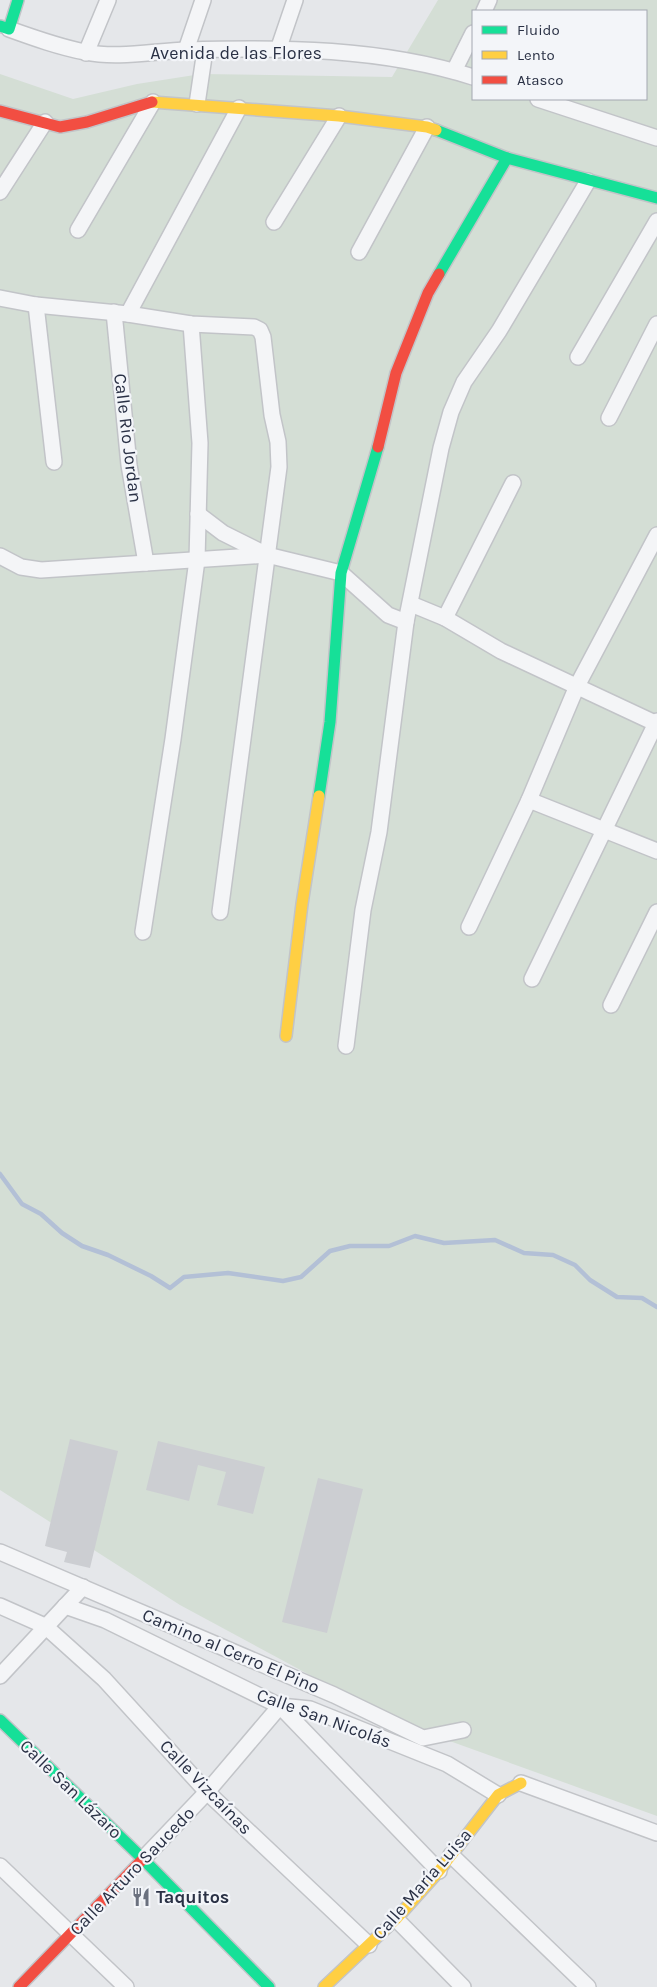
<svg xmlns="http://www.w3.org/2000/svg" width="657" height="1987" font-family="Karla,sans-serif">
<rect width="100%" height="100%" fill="#e5e7ea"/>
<!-- green -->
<path fill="#d4ded5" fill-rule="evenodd" d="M438 0H657V1816L397 1722 180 1605 0 1490V74L73 99 137 84 201 74 392 77ZM473 11H646V99H473Z"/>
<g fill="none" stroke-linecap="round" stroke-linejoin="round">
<!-- stream -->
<polyline stroke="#b3c0d6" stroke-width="4.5" points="0,1174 22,1204 41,1214 62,1233 82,1246 108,1255 151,1276 170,1288 184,1277 228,1273 283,1281 301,1277 330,1251 350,1246 389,1246 415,1236 444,1243 495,1240 524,1253 553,1255 575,1265 590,1280 617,1297 642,1298 657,1307"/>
</g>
<!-- building -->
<g fill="#ccced2">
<polygon points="70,1439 118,1451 90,1568 64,1562 67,1552 45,1546"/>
<polygon points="158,1441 265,1467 253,1514 217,1505 226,1472 198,1465 189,1501 146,1490"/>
<polygon points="318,1478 363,1489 327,1633 282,1622"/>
</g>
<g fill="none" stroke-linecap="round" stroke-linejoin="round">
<!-- street casing -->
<g stroke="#c2c4c8" stroke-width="18">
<g id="street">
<polyline points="484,11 489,0"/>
<path d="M9 29C34 38 59 47 85 52 118 59 154 51 187 50 282 47 382 48 473 77"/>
<polyline points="186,50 203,0"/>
<polyline points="278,50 295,0"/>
<polyline points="86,53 108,0"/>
<polyline points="454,71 473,33"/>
<polyline points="538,99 657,138"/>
<polyline points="197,104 205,50"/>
<polyline points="0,192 45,122"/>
<polyline points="274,222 339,116"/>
<polyline points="78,230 153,102"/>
<polyline points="359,252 427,127"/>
<polyline points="0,298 36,305 128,314 191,324 254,327 260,330 263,337 272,415 278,442 279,467 220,912"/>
<polyline points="36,305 54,462"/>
<polyline points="114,312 129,465 146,563"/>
<polyline points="128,314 239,108"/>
<polyline points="578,357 657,221"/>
<polyline points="609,418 657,324"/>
<polyline points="198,514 223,533 265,554"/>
<polyline points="0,556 21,567 41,570 267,555 341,573 388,615 406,622"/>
<polyline points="411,604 445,618 501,651 657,724"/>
<polyline points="445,618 513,483"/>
<polyline points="529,800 657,851"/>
<polyline points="469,927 529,800 577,686 657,535"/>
<polyline points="143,932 173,739 197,560 200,443 191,324"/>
<polyline points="532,979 657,721"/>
<polyline points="611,1005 657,912"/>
<polyline points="346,1046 363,910 379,832 406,622 441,448 451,412 464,382 499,331 588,181"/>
<polyline points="0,1552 334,1695 423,1738 463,1730"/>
<polyline points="0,1606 45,1626 104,1679 207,1792 369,1945"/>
<polyline points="65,1606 105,1620 280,1706 310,1709 447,1764 498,1795"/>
<polyline points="0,1676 83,1587"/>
<polyline points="521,1783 657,1833"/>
<polyline points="451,1855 588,1987"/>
<polyline points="143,1859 207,1792 280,1706 439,1871"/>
<polyline points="0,1866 126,1987"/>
<polyline points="396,1919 463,1987"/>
</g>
</g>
<!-- fast casing -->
<g stroke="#c2c4c8" stroke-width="14">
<g id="fast">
<polyline points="0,26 9,29 18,0"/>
<polyline points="436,130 507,158 657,198"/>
<polyline points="439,274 507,158"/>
<polyline points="319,796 330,722 341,573 378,447"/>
<polyline points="0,1720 143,1859 269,1987"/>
</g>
</g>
<!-- slow casing -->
<g stroke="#c2c4c8" stroke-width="14">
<g id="slow">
<polyline points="152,102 339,116 427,127 436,130"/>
<polyline points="286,1036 302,904 319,796"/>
<polyline points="324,1987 396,1919 439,1871 498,1795 521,1783"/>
</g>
</g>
<!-- jam casing -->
<g stroke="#c2c4c8" stroke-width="14">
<g id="jam">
<polyline points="0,111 60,127 87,122 152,102"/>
<polyline points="378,447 396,373 428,293 439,274"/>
<polyline points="19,1987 143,1859"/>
</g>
</g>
<!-- street -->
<use href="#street" stroke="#f4f5f7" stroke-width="15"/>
<!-- fast -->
<use href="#fast" stroke="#16e098" stroke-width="11"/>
<!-- slow -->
<use href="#slow" stroke="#ffcf43" stroke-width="11"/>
<!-- jam -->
<use href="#jam" stroke="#f24e42" stroke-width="11"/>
</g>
<!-- icons -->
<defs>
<g id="restaurant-bare" transform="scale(1.5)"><path d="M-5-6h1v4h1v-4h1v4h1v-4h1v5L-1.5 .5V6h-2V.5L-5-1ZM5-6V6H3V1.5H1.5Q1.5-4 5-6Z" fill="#6b717f" stroke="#f3f5f9" stroke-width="2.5" paint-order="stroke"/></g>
</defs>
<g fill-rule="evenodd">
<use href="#restaurant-bare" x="141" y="1897"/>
</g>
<g text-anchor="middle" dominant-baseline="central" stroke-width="4.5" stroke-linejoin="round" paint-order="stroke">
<!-- street labels -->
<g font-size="18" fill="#2a3145" stroke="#f3f5f9">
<text x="236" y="53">Avenida de las Flores</text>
<text transform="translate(128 438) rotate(83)">Calle Rio Jordan</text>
<text transform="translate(231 1651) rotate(23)">Camino al Cerro El Pino</text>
<text transform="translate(324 1718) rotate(20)">Calle San Nicolás</text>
<text transform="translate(206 1787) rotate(46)">Calle Vizcaínas</text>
<text transform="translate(71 1789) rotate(44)">Calle San Lázaro</text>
<text transform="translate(132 1871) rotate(-46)">Calle Arturo Saucedo</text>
<text transform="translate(422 1884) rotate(-49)">Calle María Luisa</text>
</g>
<!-- poi labels -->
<g font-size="18" font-weight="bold" fill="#2a3145" stroke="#f3f5f9" text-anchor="start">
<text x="156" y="1897">Taquitos</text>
</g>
</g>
<!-- legend -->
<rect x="472" y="10" width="175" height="90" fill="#f3f5f9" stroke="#a3a7b1"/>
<rect x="482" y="26" width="25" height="8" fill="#16e098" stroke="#a3a7b1"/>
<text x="517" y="35" font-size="15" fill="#2a3145">Fluido</text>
<rect x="482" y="51" width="25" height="8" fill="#ffcf43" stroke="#a3a7b1"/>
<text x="517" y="60" font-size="15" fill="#2a3145">Lento</text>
<rect x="482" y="76" width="25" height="8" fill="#f24e42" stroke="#a3a7b1"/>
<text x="517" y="85" font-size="15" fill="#2a3145">Atasco</text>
</svg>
